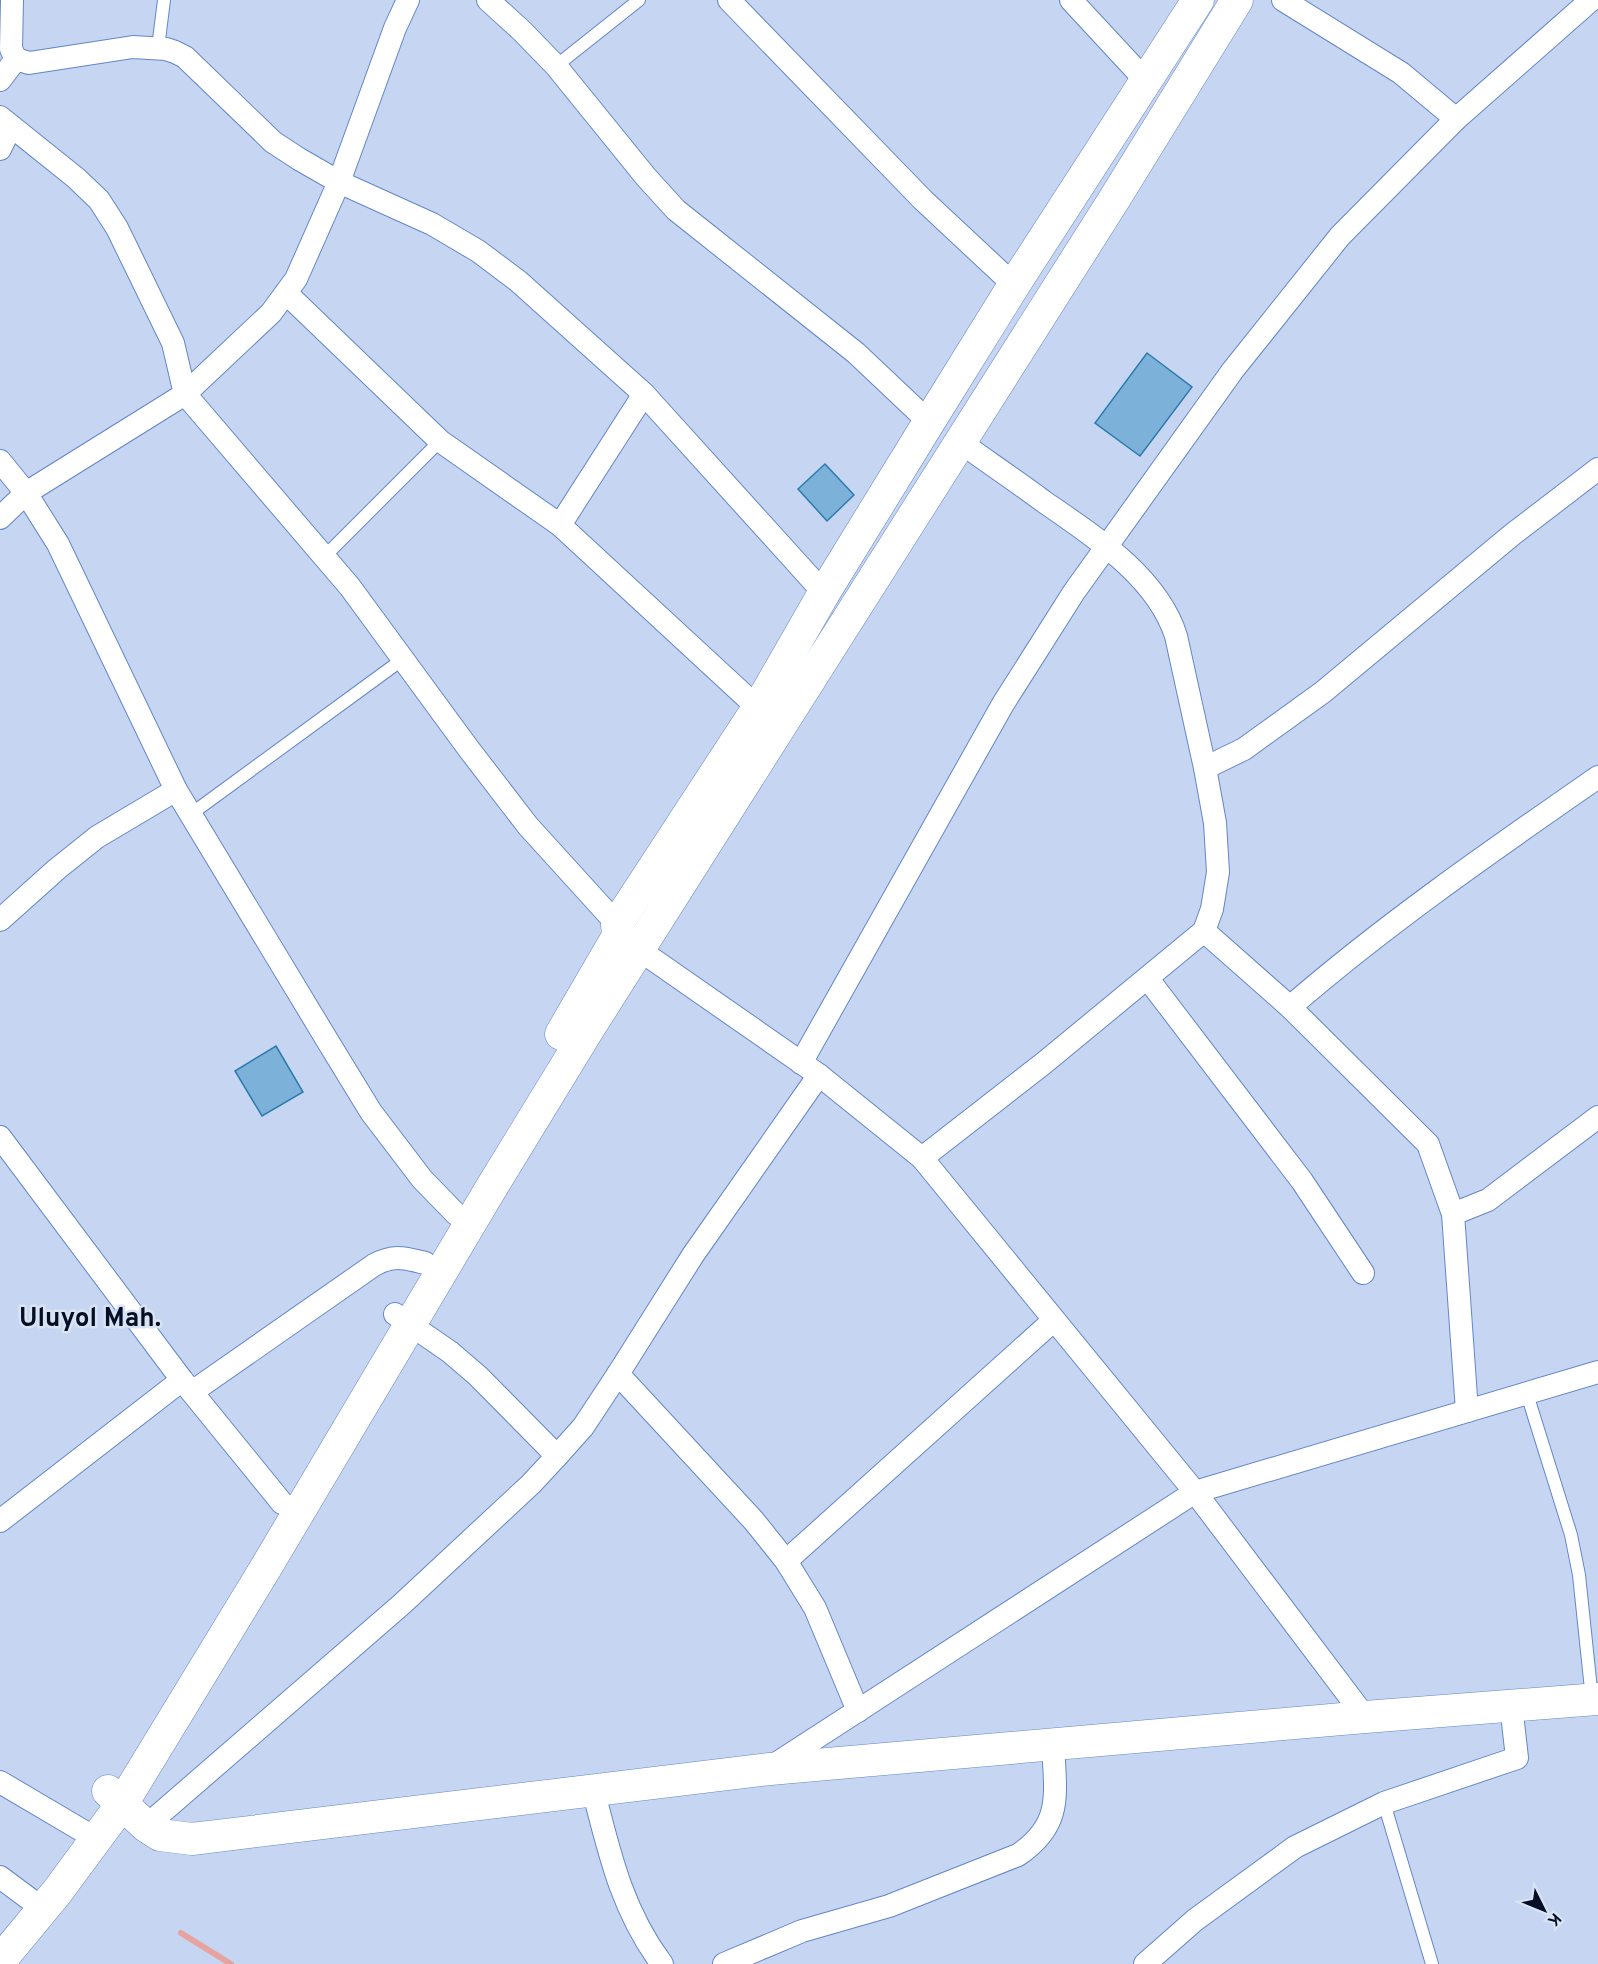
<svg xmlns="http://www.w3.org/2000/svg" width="1598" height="1964" font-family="Overpass,sans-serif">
<rect width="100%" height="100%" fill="#c6d6f2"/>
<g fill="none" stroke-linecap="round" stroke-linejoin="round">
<!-- stream -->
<polyline stroke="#e6a39f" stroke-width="6" points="181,1933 231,1964"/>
</g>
<!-- building -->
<g fill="#7cb1d9" stroke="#2e7aae" stroke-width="1.5">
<polygon points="1147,353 1192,387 1140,456 1095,423"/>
<polygon points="825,464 854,495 827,521 798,489"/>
<polygon points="276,1046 303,1092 262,1116 235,1071"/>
</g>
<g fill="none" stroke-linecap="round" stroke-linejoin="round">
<!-- lane casing -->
<g stroke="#6286c8" stroke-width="14">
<g id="lane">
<polyline points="158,48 164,0"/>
<polyline points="556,66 639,0"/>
<polyline points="324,557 440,441"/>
<polyline points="191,814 403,659"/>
<polyline points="1527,1394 1571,1535 1579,1575 1592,1699"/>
<polyline points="1384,1803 1432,1964"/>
</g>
</g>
<!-- street casing -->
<g stroke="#6286c8" stroke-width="24">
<g id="street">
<polyline points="12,0 11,49 16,59"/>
<polyline points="488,0 522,31 556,66 646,177 676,210 856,353 929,422"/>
<polyline points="729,0 923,200 1014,285"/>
<polyline points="1071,0 1147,82"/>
<polyline points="1283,0 1401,73 1456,119"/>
<polyline points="0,80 16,59 29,63 133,47 166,49 175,52 185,57 273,142 299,159 339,182 432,224 478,251 518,281 644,394 824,593"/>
<polyline points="0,117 76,178 99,200 117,228 173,343 185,394 350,587 468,748 528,826 617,924"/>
<polyline points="0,149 11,126"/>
<polyline points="286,293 440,441 560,525 758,708"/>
<polyline points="0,461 26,493 58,544 176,790 327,1040 371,1112 422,1179 456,1214"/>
<polyline points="0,518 26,493 185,394 271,313 296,279 339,182 395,28 408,0"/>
<polyline points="560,525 644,394"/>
<polyline points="1205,768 1244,749 1323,692 1513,534 1598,469"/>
<polyline points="0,920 57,869 97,837 176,790"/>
<polyline points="1204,931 1290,1007 1428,1144 1453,1214 1467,1411"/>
<polyline points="628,942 819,1075 922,1158 1195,1492 1365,1717"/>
<polyline points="1148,979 1302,1181 1363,1273"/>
<path d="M1290 1007C1387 923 1493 850 1598 777"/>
<polyline points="801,1063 1003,704 1074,592 1233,370 1340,236 1456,119 1591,0"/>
<polyline points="0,1137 182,1380 282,1503"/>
<path d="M922 1158 1044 1063 1204 931 1212 909 1218 872 1215 823 1205 768 1176 636C1157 576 1092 535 1043 501 1016 481 988 462 960 442"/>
<polyline points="1453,1214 1488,1200 1598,1117"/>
<polyline points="395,1314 450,1352 478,1376 557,1456"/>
<polyline points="618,1374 754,1521 786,1561 815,1608 858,1711"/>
<path d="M192 1392 374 1265C394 1254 405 1258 425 1263"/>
<polyline points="0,1521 182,1380"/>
<polyline points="786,1561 1054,1320"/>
<polyline points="771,1767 1195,1492 1598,1372"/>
<polyline points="0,1782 83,1831"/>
<path d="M593 1789C609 1852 622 1911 662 1964"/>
<polyline points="146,1826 402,1604 531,1484 557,1456 583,1427 618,1374 693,1255 819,1075"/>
<polyline points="0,1877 43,1909"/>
<path d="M724 1964 802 1931 889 1906 1018 1855C1064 1824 1055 1793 1053 1744"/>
<polyline points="1145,1964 1195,1920 1295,1847 1384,1803 1517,1758 1511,1705"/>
</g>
</g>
<!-- secondary casing -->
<g stroke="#6286c8" stroke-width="33">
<g id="secondary">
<polyline points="561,1034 618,936 617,924 758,708 824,593 929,422 1014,285 1198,0"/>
<polyline points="108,1791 146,1826 160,1835 192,1839 770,1769 1365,1717 1598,1699"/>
<polyline points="0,1961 57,1892 122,1804 265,1569 490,1190 589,1028 1115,198 1237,0"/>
</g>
</g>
<!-- lane -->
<use href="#lane" stroke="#fff" stroke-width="12"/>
<!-- street -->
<use href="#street" stroke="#fff" stroke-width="22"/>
<!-- secondary -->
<use href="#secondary" stroke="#fff" stroke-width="32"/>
</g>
<g text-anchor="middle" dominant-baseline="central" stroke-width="5" stroke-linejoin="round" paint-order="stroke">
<!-- district labels -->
<g font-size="26" font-weight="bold" fill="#040f27" stroke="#dae3f1">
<text x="90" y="1319">Uluyol Mah.</text>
</g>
</g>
<!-- north arrow -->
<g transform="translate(1544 1910) rotate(133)" stroke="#dae3f1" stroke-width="4.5" paint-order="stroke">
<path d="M0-4.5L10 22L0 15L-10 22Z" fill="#040f27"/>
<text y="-9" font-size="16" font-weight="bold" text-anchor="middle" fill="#040f27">K</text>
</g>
</svg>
